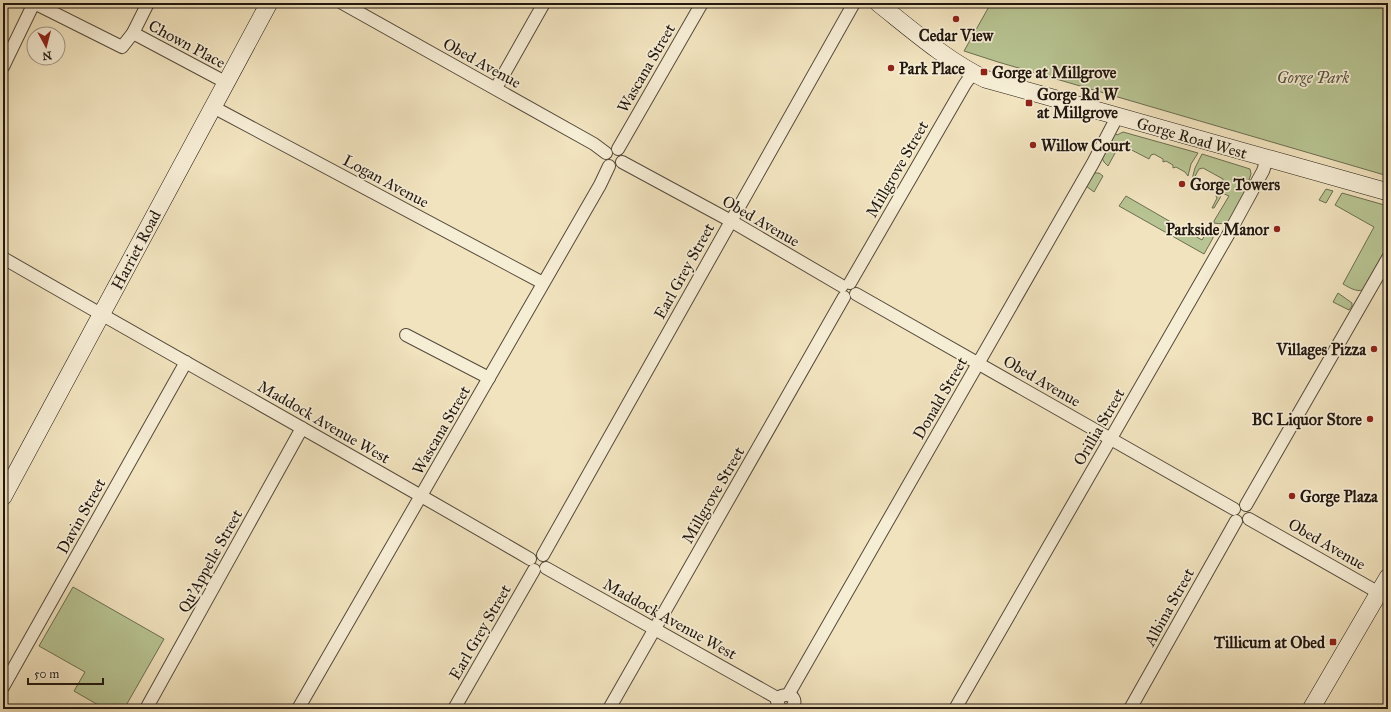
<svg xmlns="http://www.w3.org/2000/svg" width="1391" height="712" font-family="'IM FELL Great Primer',serif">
<rect width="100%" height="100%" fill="#f1e3be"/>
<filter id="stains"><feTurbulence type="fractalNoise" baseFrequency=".005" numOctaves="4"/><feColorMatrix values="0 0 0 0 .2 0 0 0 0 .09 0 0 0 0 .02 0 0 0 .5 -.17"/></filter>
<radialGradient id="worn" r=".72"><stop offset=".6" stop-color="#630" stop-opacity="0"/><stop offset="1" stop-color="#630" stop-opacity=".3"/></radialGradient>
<!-- green -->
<g fill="#b8c493" stroke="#6c6e51">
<polygon points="991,3 1375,3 1388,12 1388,24 1386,27 1388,30 1388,176 998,62 964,51"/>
<polygon points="1123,132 1198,153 1191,164 1188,176 1185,172 1176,167 1173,168 1173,165 1166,161 1163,162 1163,159 1154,154 1151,155 1149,159 1120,144 1108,166 1104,162 1102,158 1115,133 1117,135"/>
<path d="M1202 154 1250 169 1251 174 1249 180 1251 181 1229 222C1224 224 1220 224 1214 223V221L1229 196 1222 193 1220 198 1214 208H1212L1217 198 1216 196 1223 183V179L1203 168 1199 169 1193 180 1192 179 1195 168Z"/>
<polygon points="1093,173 1099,173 1103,176 1094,192 1086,186"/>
<polygon points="1326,189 1333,191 1326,203 1319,200"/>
<path d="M1342 193 1388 206V245L1363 290C1356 292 1350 288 1343 284L1374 227 1335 205Z"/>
<polygon points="1126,196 1202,240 1207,232 1209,232 1213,236 1213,238 1204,254 1119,206"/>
<polygon points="1338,293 1352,303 1352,306 1349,310 1333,302"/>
<polygon points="73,587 164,639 124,709 105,709 74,691 85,672 39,646"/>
</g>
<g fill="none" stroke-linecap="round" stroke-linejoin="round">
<!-- street casing -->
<g stroke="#554a3b" stroke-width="14">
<g id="street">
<polyline points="342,3 594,144 606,153"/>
<polyline points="133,33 227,83"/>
<polyline points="3,67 34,3 122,47 133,33 148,3"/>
<polyline points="496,88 544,3"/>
<polyline points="213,107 543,283"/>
<polyline points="618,149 702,3"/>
<polyline points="622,162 731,221 842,286"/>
<path d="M3 258C178 359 356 457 530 559"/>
<polyline points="850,283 965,84 973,73"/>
<polyline points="856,294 1234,509"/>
<polyline points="406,335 489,378"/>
<polyline points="1246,505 1388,258"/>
<polyline points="1249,519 1388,598"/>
<polyline points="543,555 854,3"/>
<polyline points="546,568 779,699"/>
<polyline points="3,687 186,362"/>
<polyline points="788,695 1093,163 1117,117"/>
<polyline points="146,709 302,428"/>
<polyline points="298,709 600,185 609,166"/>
<polyline points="454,709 534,570"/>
<polyline points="609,709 844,297"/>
<path d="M781 709C765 691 806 690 791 709"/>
<polyline points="955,709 1228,235 1263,171 1267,159"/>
<polyline points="1130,709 1236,521"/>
</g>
</g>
<!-- secondary casing -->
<g stroke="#21170f" stroke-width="18">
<g id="secondary">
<path d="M878 3C912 30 946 60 985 79L1388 192"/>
<polyline points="3,497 269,3"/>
<polyline points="1311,709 1388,577"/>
</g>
</g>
<!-- street -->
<use href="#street" stroke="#f6edd5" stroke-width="12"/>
<!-- secondary -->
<use href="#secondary" stroke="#f6edd5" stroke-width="17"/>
</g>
<!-- markers -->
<g fill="#8f2418" stroke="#f6edd5" stroke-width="1.5">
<circle cx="956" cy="19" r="4"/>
<circle cx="891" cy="68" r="4"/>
<rect x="980" y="68" width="8" height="8" rx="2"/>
<rect x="1025" y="99" width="8" height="8" rx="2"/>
<circle cx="1033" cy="145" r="4"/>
<circle cx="1182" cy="184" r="4"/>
<circle cx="1277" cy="229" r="4"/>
<circle cx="1374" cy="349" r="4"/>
<circle cx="1370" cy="419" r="4"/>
<circle cx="1292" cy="496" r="4"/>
<rect x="1329" y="638" width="8" height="8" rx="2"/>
</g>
<g text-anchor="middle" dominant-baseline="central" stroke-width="3.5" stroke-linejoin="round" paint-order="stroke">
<!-- poi labels -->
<g font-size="16" font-weight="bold" fill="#21170f" stroke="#f6edd5" text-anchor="start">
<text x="956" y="35" text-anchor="middle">Cedar View</text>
<text x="899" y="68">Park Place</text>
<text x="992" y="72">Gorge at Millgrove</text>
<text x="1037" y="94">Gorge Rd W<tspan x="1037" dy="18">at Millgrove</tspan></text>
<text x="1041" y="145">Willow Court</text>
<text x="1190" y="184">Gorge Towers</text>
<text x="1269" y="229" text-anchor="end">Parkside Manor</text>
<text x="1366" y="349" text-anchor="end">Villages Pizza</text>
<text x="1362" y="419" text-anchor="end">BC Liquor Store</text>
<text x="1300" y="496">Gorge Plaza</text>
<text x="1325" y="642" text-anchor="end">Tillicum at Obed</text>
</g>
<!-- street labels -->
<g font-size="16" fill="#21170f" stroke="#f6edd5">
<text transform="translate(187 44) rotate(28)">Chown Place</text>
<text transform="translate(482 63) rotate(29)">Obed Avenue</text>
<text transform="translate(646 68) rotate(-60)">Wascana Street</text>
<text transform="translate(1192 138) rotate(16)">Gorge Road West</text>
<text transform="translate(897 169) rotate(-60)">Millgrove Street</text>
<text transform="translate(386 181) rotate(28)">Logan Avenue</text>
<text transform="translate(761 221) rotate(30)">Obed Avenue</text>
<text transform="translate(136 250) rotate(-62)">Harriet Road</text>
<text transform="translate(684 271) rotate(-61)">Earl Grey Street</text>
<text transform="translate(1042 381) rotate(30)">Obed Avenue</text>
<text transform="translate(940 398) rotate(-60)">Donald Street</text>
<text transform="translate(324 422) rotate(30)">Maddock Avenue West</text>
<text transform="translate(1099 427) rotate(-60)">Orillia Street</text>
<text transform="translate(441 430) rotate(-60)">Wascana Street</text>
<text transform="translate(713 495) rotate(-60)">Millgrove Street</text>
<text transform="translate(81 516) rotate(-61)">Davin Street</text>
<text transform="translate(1327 544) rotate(30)">Obed Avenue</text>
<text transform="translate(210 561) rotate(-61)">Qu'Appelle Street</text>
<text transform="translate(1169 607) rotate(-61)">Albina Street</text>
<text transform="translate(670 619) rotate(29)">Maddock Avenue West</text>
<text transform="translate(480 632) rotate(-60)">Earl Grey Street</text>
</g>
<!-- park labels -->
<g font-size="16" font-style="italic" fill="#56543d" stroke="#f6edd5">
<text x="1313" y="77">Gorge Park</text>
</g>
</g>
<!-- margin -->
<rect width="1391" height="712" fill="none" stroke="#f1e3be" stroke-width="16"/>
<rect x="4" y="4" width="1383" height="704" fill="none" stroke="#21170f" stroke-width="2"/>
<rect x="8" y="8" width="1375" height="696" fill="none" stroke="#21170f"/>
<!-- north arrow -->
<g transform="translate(46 46) rotate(173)"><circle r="19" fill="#f6edd5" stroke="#a19786"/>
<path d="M0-3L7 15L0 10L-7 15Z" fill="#8f2418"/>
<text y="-6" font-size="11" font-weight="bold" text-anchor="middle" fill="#21170f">N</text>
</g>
<!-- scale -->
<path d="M28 678v6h75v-6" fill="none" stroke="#21170f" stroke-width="2"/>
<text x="34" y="678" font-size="12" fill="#21170f" stroke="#f6edd5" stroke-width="3" paint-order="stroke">50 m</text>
<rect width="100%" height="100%" filter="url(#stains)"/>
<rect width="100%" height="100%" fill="url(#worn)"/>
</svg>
